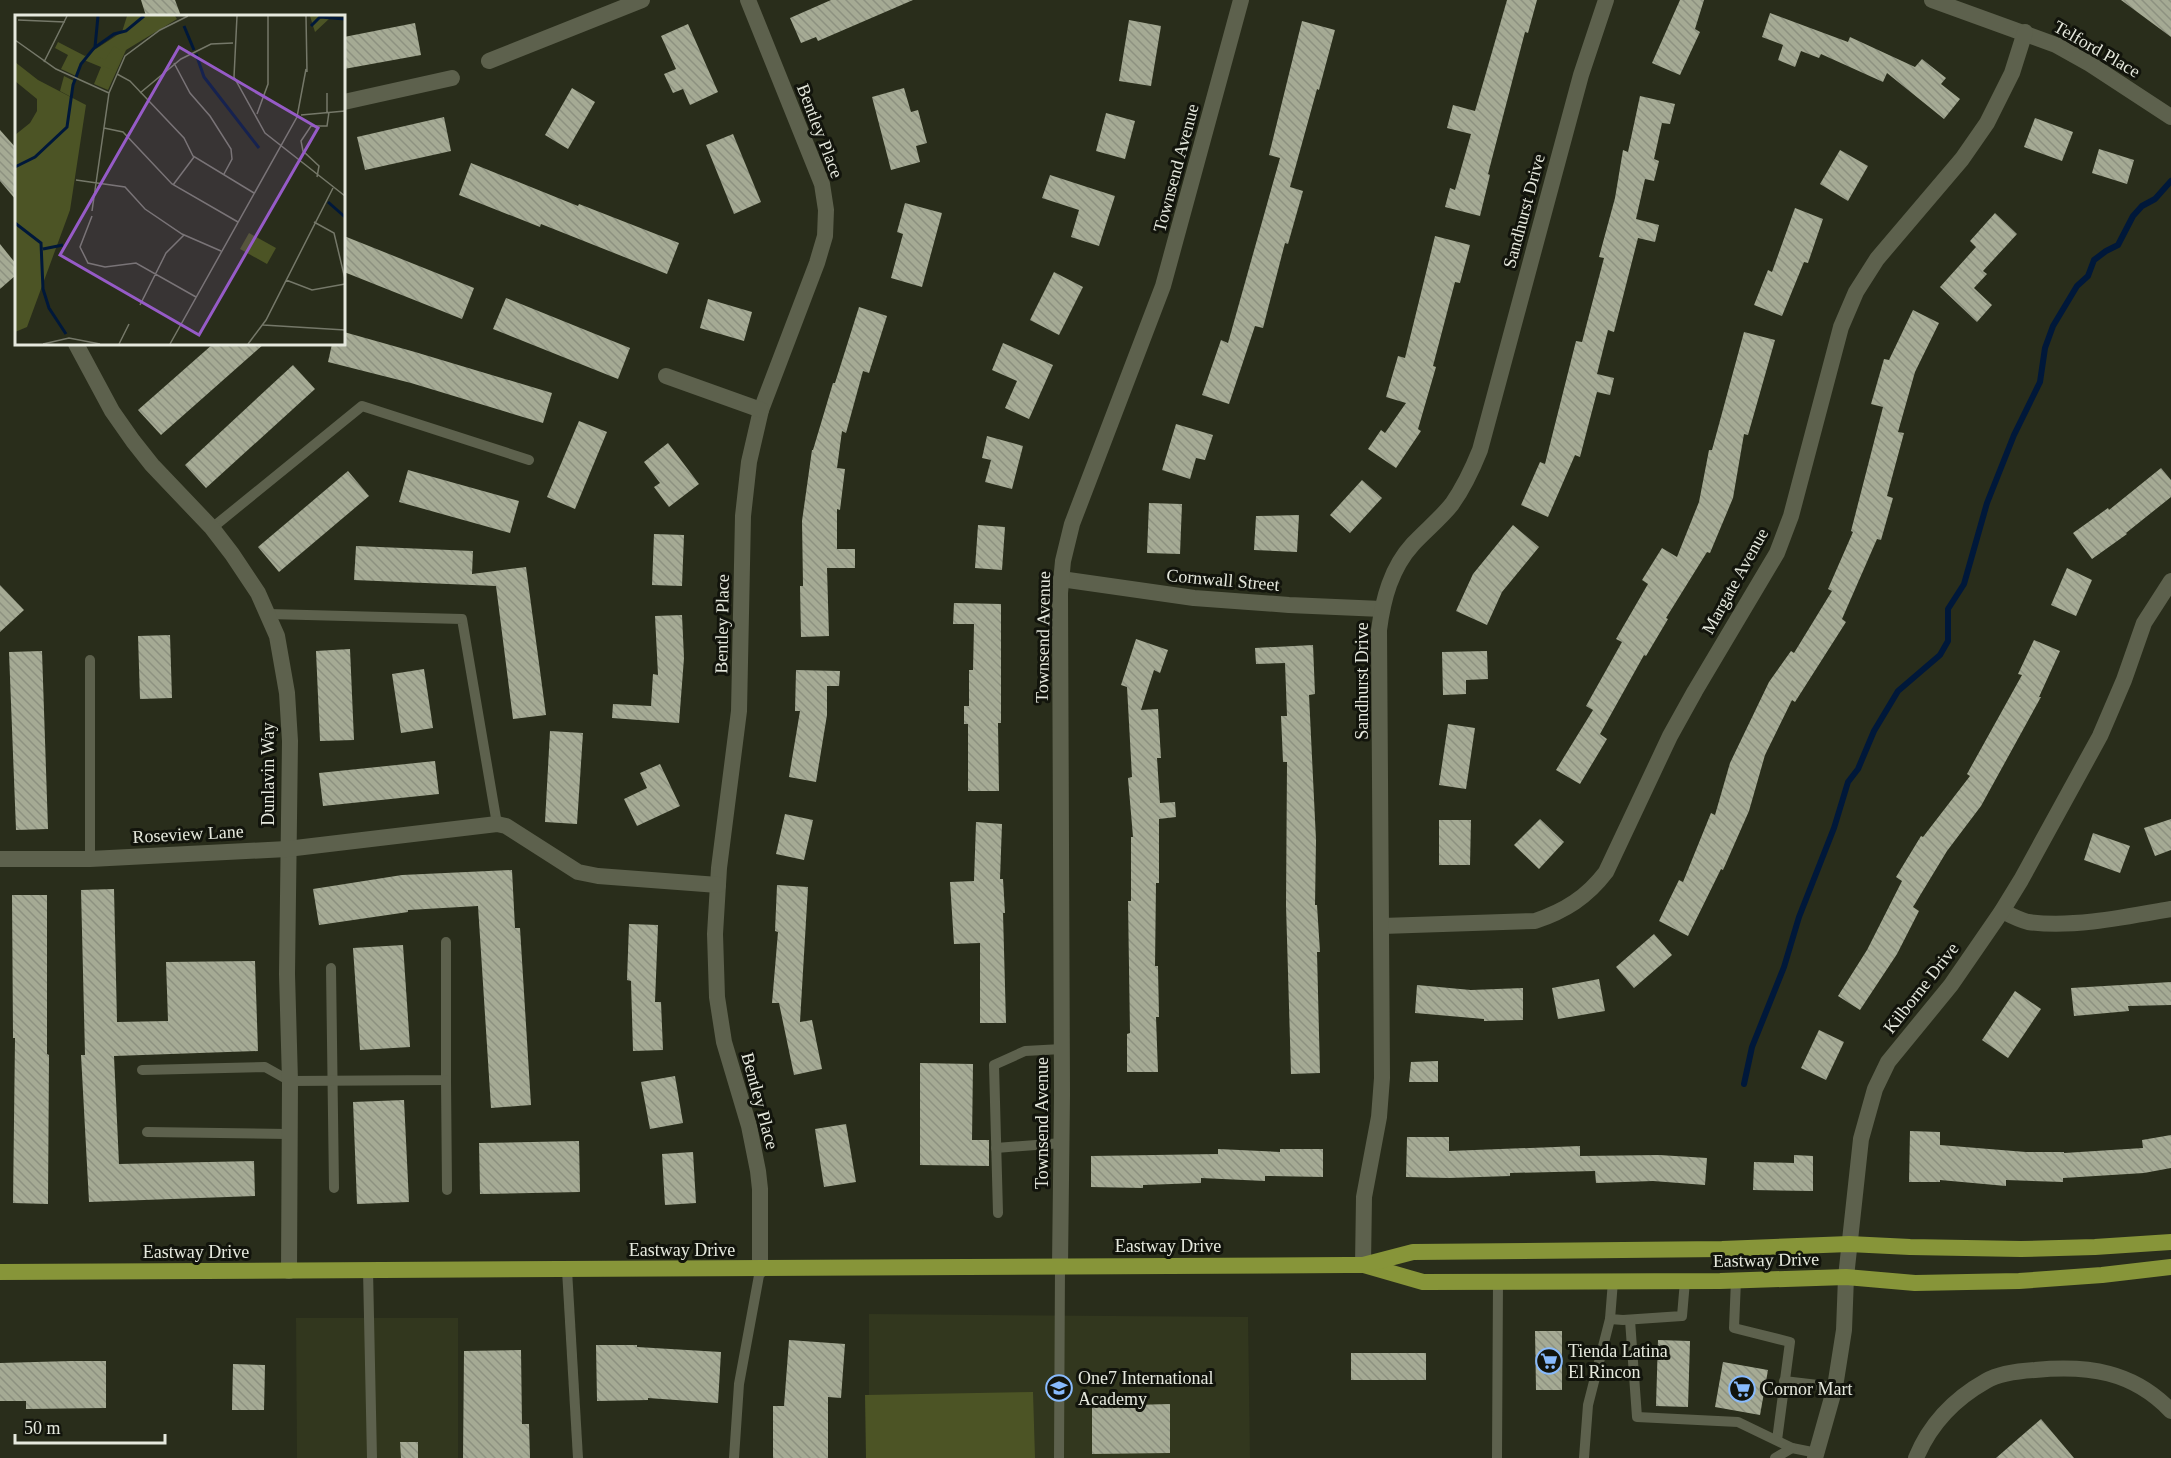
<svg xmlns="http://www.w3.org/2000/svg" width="2171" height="1458" font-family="'Times New Roman',serif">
<defs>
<pattern id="building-back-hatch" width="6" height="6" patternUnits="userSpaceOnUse" patternTransform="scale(1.5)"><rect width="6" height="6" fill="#a5aa94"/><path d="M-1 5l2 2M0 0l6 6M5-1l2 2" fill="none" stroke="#8d9180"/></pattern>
</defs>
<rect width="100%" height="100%" fill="#292d1b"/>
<!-- built -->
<g fill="#32371e">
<polygon points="869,1314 1248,1317 1250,1458 869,1458"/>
<polygon points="296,1318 458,1318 458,1458 297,1458"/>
</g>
<!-- garden -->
<polygon fill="#4c5425" points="1033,1392 1035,1458 866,1458 865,1395"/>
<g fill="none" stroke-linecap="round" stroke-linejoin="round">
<!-- stream -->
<polyline stroke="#00183a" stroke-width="6" points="1744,1084 1752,1047 1784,967 1799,917 1834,828 1848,782 1858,769 1874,731 1898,691 1940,655 1948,641 1948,609 1964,584 1987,503 2014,435 2040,382 2045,348 2053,326 2077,286 2088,276 2094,260 2106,251 2118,245 2133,216 2142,206 2155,199 2171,181"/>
</g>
<!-- building -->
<g fill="url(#building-back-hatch)">
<polygon points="141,0 175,0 181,16 146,16"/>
<polygon points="831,0 913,0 818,41 816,37 801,43 790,18"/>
<polygon points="1507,0 1537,0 1528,33 1525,32 1488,174 1490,175 1480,216 1445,207 1450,188 1455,190 1471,134 1447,128 1453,105 1475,111"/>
<polygon points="1680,0 1704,0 1695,29 1700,32 1680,75 1652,63"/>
<polygon points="2121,0 2171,0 2171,37"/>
<polygon points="1770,13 1848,42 1850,37 1915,67 1922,59 1946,78 1941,84 1960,99 1944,119 1887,73 1883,82 1821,54 1819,58 1801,51 1795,67 1778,60 1783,45 1762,37"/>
<polygon points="1129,20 1161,26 1151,86 1119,81"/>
<polygon points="1302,21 1335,30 1319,90 1317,89 1290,187 1303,191 1288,244 1285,243 1263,328 1255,326 1229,404 1202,395 1221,340 1228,343 1280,158 1269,155"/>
<polygon points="415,23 421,55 344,69 344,37"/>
<polygon points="688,24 718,92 690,105 683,89 673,93 664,74 676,69 661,36"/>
<polygon points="572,88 595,102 568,149 545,135"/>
<polygon points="904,88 911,112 918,110 927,143 916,146 920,162 891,170 872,97"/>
<polygon points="1640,96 1675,104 1670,124 1662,123 1654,159 1659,161 1654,181 1645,179 1636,219 1659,225 1655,242 1638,238 1614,332 1608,330 1597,374 1614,378 1610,395 1597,392 1580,457 1575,455 1548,517 1521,505 1540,462 1545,464 1576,341 1582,342 1604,258 1599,257 1615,198 1623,150 1628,152"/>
<polygon points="1106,113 1135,121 1125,159 1096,151"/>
<polygon points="444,117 451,151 365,170 357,137"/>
<polygon points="2035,118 2073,132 2062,161 2024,147"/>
<polygon points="0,130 16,148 16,200 0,181"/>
<polygon points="733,134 761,202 734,214 706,145"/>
<polygon points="2099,149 2134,160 2127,184 2092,173"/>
<polygon points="1840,150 1868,166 1848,201 1820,184"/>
<polygon points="471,163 578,206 579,204 679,243 667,274 541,224 540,227 459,195"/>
<polygon points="1050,175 1115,196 1099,246 1071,237 1079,210 1042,198"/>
<polygon points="905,203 942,213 922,287 891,278 903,234 897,232"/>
<polygon points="1795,208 1823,219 1808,263 1804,262 1782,316 1754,305 1768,270 1772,272"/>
<polygon points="1995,213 2017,234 1983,271 1987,274 1974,288 1992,305 1977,322 1940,287 1976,247 1970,241"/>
<polygon points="344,236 474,288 462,319 344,272"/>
<polygon points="1435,236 1470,245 1460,283 1455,282 1433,366 1436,367 1418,429 1421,431 1396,468 1368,449 1381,430 1385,433 1406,403 1386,397 1398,356 1405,358"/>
<polygon points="0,244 16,264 16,275 0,289"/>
<polygon points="1054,272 1083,287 1059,335 1030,320"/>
<polygon points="506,298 630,348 618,379 493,329"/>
<polygon points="708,299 752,312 744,341 700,328"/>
<polygon points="859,307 887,316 869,373 863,371 846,433 842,431 837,468 845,469 840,510 837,509 837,549 855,549 855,568 827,568 829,636 801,637 800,586 803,586 802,521 812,450 813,450 833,383 835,383"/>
<polygon points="1913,310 1939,323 1915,372 1898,432 1904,433 1887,496 1893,498 1881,540 1877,539 1842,619 1846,622 1795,702 1792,700 1765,755 1749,811 1723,870 1721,869 1688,936 1659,921 1679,880 1683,882 1711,813 1715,815 1730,763 1769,682 1791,651 1794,653 1832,591 1828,589 1853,532 1851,531 1883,407 1871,404 1884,359 1889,360"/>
<polygon points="344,332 415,352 552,393 543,423 411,383 328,362 332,344 344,344"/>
<polygon points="1744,332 1775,340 1748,435 1744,434 1733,498 1710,553 1707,552 1666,618 1668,619 1646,656 1644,655 1600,734 1607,739 1580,784 1556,770 1593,710 1586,706 1622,642 1616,639 1648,584 1642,580 1662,548 1677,557 1699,502 1709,450 1712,450"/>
<polygon points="1003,343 1053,365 1029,419 1005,408 1017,381 992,370"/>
<polygon points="213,344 264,344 161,435 138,410"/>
<polygon points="293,365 315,389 206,488 185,465"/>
<polygon points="579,421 607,432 575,509 547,497"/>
<polygon points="1176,424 1213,435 1205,460 1196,458 1190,479 1162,470"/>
<polygon points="987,436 1023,446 1012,489 985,482 991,460 982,458"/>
<polygon points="668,443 699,484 669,507 654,487 660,483 644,462"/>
<polygon points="2161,468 2171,480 2171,497 2126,533 2127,534 2092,559 2073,533 2108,508 2109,510"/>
<polygon points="408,470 519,501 510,533 399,502"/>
<polygon points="348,471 369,496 279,572 258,547"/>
<polygon points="1362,480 1382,498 1350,533 1330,515"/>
<polygon points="1149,503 1182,504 1180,554 1147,553"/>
<polygon points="1299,515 1297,552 1254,550 1256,516"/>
<polygon points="978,525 1005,527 1002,570 975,568"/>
<polygon points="1513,525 1539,547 1502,592 1487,625 1456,611 1473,574"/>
<polygon points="654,534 684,535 682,586 652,585"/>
<polygon points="356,546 473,551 472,574 526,567 546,715 513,719 496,586 354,580"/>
<polygon points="2067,568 2092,580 2076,616 2051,605"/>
<polygon points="0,585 24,610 0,632"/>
<polygon points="954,603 1001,604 1001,723 998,723 999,791 968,791 968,724 964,724 964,706 969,706 969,670 973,670 974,624 953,624"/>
<polygon points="682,615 684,658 679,723 612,718 613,704 651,706 653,674 658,675 655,616"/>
<polygon points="170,635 172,698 140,699 138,636"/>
<polygon points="1136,639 1168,650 1160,673 1154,670 1141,710 1158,709 1161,758 1157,758 1160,803 1175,802 1176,817 1159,819 1159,883 1156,883 1155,966 1158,966 1159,1017 1156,1017 1158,1072 1127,1072 1127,1034 1130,1033 1128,901 1131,901 1131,837 1133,837 1128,778 1132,777 1127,687 1121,685"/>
<polygon points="2034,640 2060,651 2039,697 2041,697 1981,806 1947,851 1913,907 1919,911 1897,954 1860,1010 1838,996 1867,950 1902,881 1896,877 1921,836 1923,837 1970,776 1967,774 2022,675 2018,674"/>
<polygon points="1313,645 1315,694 1309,695 1316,840 1315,905 1317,905 1320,952 1317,952 1320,1073 1291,1074 1286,905 1287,762 1283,762 1281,716 1287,716 1285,663 1256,664 1255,648"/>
<polygon points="350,649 354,740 320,741 316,651"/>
<polygon points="42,651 48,829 16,830 9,652"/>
<polygon points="1487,651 1488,679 1466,680 1466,694 1443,695 1442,652"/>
<polygon points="424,669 433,728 401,733 392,674"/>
<polygon points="796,670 840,671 839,686 827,686 827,715 816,782 789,777 800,711 795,711"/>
<polygon points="1448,724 1475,728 1466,789 1439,785"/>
<polygon points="550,731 583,733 577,824 545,822"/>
<polygon points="435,761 439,794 323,806 319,773"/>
<polygon points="660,764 680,806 637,826 624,799 647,788 640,773"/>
<polygon points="785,814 813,820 804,860 776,854"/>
<polygon points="1540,819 1564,842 1539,869 1514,845"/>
<polygon points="2171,819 2171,850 2155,856 2144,828"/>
<polygon points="1439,820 1471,820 1470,865 1439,865"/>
<polygon points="976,822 1002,824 1000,879 1003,879 1005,913 1003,913 1006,1023 980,1023 980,943 954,944 950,882 974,881"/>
<polygon points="2093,833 2130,846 2120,873 2084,860"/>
<polygon points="512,870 515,928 520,928 531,1105 491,1108 478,906 408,910 408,912 319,925 313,889 402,875"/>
<polygon points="777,885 808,887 800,1022 812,1020 822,1069 794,1075 779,1003 772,1003 778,932 775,931"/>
<polygon points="114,889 117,1022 168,1021 166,962 255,961 258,1051 114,1056 119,1164 254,1161 255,1196 89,1202 81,1055 85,1055 81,890"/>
<polygon points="12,895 47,895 47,1054 49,1055 48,1204 13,1203 15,1038 13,1038"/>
<polygon points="629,924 658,925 655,1002 661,1002 663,1050 633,1051 631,981 627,980"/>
<polygon points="1654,934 1672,955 1634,988 1616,967"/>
<polygon points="403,945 410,1047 360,1050 353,948"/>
<polygon points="1599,979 1605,1011 1558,1019 1552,988"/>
<polygon points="2171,982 2171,1005 2128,1006 2129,1011 2074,1016 2071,988"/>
<polygon points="1417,985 1471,990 1523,988 1523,1020 1484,1021 1484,1019 1415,1013"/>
<polygon points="2015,991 2041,1009 2008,1058 1982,1040"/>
<polygon points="1819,1030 1844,1042 1826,1080 1801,1068"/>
<polygon points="1438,1061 1438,1082 1409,1082 1411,1062"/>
<polygon points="920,1063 973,1064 972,1140 989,1140 989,1166 920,1165"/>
<polygon points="675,1076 683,1123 650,1129 641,1082"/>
<polygon points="404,1100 409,1202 357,1204 353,1102"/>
<polygon points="846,1124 856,1182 824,1187 815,1129"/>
<polygon points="1910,1131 1940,1132 1940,1145 2026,1152 2064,1152 2064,1153 2143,1148 2142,1140 2171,1135 2171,1168 2144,1173 2063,1178 2063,1182 2006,1180 2006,1186 1940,1180 1940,1182 1909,1182"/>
<polygon points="1407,1137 1449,1137 1449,1151 1580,1146 1580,1156 1659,1155 1707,1158 1705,1185 1653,1181 1596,1183 1595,1171 1510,1173 1510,1176 1449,1178 1406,1177"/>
<polygon points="579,1141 580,1192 480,1194 479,1143"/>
<polygon points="1218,1149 1280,1152 1280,1149 1323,1149 1323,1177 1265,1176 1265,1181 1201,1178 1201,1183 1143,1185 1143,1188 1091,1187 1091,1156 1218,1154"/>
<polygon points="693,1152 696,1203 665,1205 662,1154"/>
<polygon points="1794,1155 1813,1156 1813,1191 1753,1190 1754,1162 1794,1163"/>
<polygon points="1535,1331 1562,1331 1562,1390 1536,1390"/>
<polygon points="789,1340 845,1344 841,1398 828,1397 828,1458 773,1458 773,1406 784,1406"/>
<polygon points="1658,1340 1690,1341 1688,1407 1656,1406"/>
<polygon points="596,1345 637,1345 637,1347 721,1352 718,1403 648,1398 648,1400 597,1401"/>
<polygon points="521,1350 522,1424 529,1424 530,1458 463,1458 464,1351"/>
<rect x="1351" y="1353" width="75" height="27"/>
<polygon points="71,1361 106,1361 106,1408 26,1409 26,1401 0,1401 0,1363"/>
<polygon points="1723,1362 1768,1370 1760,1415 1715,1407"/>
<polygon points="233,1364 265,1365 264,1410 232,1410"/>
<polygon points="1170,1404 1170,1453 1092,1454 1092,1406"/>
<polygon points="2041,1419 2074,1458 1996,1458"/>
<polygon points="400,1442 418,1442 418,1458 401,1458"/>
</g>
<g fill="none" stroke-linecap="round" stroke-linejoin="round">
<!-- service -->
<g stroke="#5d614d" stroke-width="10">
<polyline points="212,528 362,406 529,460"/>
<polyline points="268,614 462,619 497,824"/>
<polyline points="90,660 90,859"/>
<polyline points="331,968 334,1188"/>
<polyline points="142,1070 265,1067 290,1081 446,1080 446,942"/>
<polyline points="446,1080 447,1190"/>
<polyline points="147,1132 288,1134"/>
<polyline points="996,1148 1062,1143"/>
<polyline points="998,1213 994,1065 1025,1051 1062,1049"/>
<polyline points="368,1270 372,1458"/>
<polyline points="567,1270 578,1458"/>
<polyline points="1736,1280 1734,1328 1790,1342 1777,1440"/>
<polyline points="1613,1281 1610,1319 1623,1320 1682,1316 1685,1281"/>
<polyline points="1630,1320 1637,1417 1738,1422 1792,1448 1817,1453"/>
<polyline points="1784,1381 1835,1387"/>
<polyline points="734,1458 739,1384 760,1270"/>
<polyline points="1059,1458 1060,1266"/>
<polyline points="1497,1458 1498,1281"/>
<polyline points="1584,1458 1588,1405 1610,1319"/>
<polyline points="1775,1458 1792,1448"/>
</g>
<!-- minor -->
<g stroke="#5d614d" stroke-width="16">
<polyline points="748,0 822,184 826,210 825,236 817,263 761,410 749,462 743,516 739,711 719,868 715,934 717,997 724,1042 749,1126 758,1171 760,1189 760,1270"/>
<polyline points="1932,0 2056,45 2090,64 2171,117"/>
<polyline points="489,61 642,0"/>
<polyline points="344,102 452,78"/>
<polyline points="76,344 112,411 133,441 152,465 212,528 232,554 258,593 277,636 287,693 290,741 287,974 290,1081 289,1271"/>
<polyline points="666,376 761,410"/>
<polyline points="1061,579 1194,598 1289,605 1382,609"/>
<polyline points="0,859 90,859 287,849 497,824 506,826 578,872 598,876 718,885"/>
<path d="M2002 911C2010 915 2019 920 2028 922 2073 928 2126 917 2171 909"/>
<path d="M1382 926 1535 921C1565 911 1587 897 1606 872L1670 736 1695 691 1777 553 1791 516 1841 327 1856 292 1877 259 1962 159 1987 123 2012 73 2025 32"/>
<path d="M1363 1265 1364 1197 1379 1117 1382 1078 1379 630C1383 599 1391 568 1413 544 1425 531 1441 518 1452 504 1464 487 1472 470 1480 450L1581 75 1606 0"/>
<polyline points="1060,1266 1062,1095 1060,593 1063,561 1072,524 1163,286 1241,0"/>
<polyline points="1846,1277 1861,1139 1875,1089 1888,1062 1951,985 2002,911 2021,880 2100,736 2124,680 2144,623 2171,581"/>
<path d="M1916 1458C1930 1424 1954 1399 1986 1381 2000 1373 2019 1371 2035 1370 2088 1365 2133 1371 2171 1411"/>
</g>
<!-- tertiary -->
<polyline stroke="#5d614d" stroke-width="16" points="1815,1458 1835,1387 1844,1330 1846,1277"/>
<!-- primary -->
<g stroke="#879539" stroke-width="16">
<polyline points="1364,1265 1423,1282 1720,1281 1846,1277 1915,1283 2019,1281 2102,1275 2171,1267"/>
<polyline points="0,1272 1347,1265 1363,1265 1413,1252 1722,1249 1849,1244 1910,1247 2021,1249 2095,1247 2171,1242"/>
</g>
</g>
<!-- icons -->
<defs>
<g id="supermarket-ring" transform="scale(1.35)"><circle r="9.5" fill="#12140c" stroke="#88bafc" stroke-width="1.5"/><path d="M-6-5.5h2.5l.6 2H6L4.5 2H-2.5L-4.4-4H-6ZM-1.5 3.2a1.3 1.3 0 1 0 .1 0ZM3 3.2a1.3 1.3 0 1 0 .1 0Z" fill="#88bafc"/></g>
<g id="school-ring" transform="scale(1.35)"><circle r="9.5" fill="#12140c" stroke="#88bafc" stroke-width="1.5"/><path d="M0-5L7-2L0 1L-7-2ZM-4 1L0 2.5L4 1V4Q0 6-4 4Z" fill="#88bafc"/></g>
</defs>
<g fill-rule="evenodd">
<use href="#supermarket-ring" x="1549" y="1361"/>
<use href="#school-ring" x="1059" y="1388"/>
<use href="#supermarket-ring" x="1742" y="1389"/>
</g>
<g text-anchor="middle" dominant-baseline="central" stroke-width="6" stroke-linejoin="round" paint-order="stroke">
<!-- street labels -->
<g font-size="18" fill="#e6e9de" stroke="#12140c">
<text transform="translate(2097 49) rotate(30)">Telford Place</text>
<text transform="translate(820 131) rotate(69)">Bentley Place</text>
<text transform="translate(1176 168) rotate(-75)">Townsend Avenue</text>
<text transform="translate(1524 211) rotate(-75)">Sandhurst Drive</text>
<text transform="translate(1223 580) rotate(5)">Cornwall Street</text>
<text transform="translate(1735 581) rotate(-61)">Margate Avenue</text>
<text transform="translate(722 624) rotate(-89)">Bentley Place</text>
<text transform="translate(1043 637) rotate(-89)">Townsend Avenue</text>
<text transform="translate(1362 681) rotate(-90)">Sandhurst Drive</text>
<text transform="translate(268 774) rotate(-90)">Dunlavin Way</text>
<text transform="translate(188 834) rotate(-3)">Roseview Lane</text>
<text transform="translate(1921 988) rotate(-52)">Kilborne Drive</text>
<text transform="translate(760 1101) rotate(75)">Bentley Place</text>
<text transform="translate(1042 1123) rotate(-90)">Townsend Avenue</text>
<text x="1168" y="1246">Eastway Drive</text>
<text x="682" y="1250">Eastway Drive</text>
<text x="196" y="1252">Eastway Drive</text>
<text transform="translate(1766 1260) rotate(-1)">Eastway Drive</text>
</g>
<!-- poi labels -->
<g font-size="18" fill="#e6e9de" stroke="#12140c" text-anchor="start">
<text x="1568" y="1351">Tienda Latina<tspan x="1568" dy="21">El Rincon</tspan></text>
<text x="1078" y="1378">One7 International<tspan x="1078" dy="21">Academy</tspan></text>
<text x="1762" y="1389">Cornor Mart</text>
</g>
</g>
<!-- overview -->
<g transform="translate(15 15)">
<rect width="330" height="330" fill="#292d1b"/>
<path d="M295 1H315V3L300 17ZM0 47 23 65 71 90 55 195 12 312 0 317V120L15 108 22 96V84L0 66Z" fill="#4c5425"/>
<path d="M112 1H160L162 4 111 35 93 75 79 69 86 52 69 45 61 61 46 54 53 40 40 33 43 27 70 41 107 17ZM49 61 59 66 56 82 45 76Z" fill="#4c5425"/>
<path d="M99 31 108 37 100 56 80 48 83 42 90 45ZM234 218 261 233 252 249 225 234Z" fill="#4c5425"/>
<path fill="none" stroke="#00183a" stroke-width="3" d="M169 11 179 35M296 11 305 2 330 4M80 32 83 1M181 39 189 62 244 133M0 152 20 142 52 112 58 70 66 49 79 33 99 19 111 16 129 1M313 187 330 202M0 208 26 228 28 274 34 293 51 319M28 234 48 230"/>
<path fill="none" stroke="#757869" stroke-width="1.5" d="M222 1 219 62 250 118 330 181M291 1 292 57M3 5 50 7M0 25 41 54 94 78M29 47 52 1M159 48 175 78 195 101 216 134 217 144 209 159M102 59 115 66 169 123 178 141 239 178M125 78 166 44 196 29 218 28M312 78V98M242 99 253 69V1M286 100 330 96M89 113 108 117 157 169 223 207M302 162 304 151 288 136 286 126 296 111H312L314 97M61 165 110 172 130 194 167 219 206 236M158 170 179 142M77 196 94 78 110 41 145 15 173 1M77 201 65 232 73 248 90 252 121 248 181 282M299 207 319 218 330 264M271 265 297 275 330 269M125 290 151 238 169 220M248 310 330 315M28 329 54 323 85 329M104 329 114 309M155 329 282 102 291 54M233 329 251 305 318 173"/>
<path fill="#965bc7" fill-opacity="0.15" stroke="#965bc7" stroke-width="3" d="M164 32 303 113 184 320 45 240Z"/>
<rect width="330" height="330" fill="none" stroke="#e6e9de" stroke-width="3"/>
</g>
<!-- scale -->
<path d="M15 1434v9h150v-9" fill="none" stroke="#e6e9de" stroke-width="3"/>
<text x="24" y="1434" font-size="18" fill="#e6e9de" stroke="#12140c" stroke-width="4.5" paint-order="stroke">50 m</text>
</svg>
